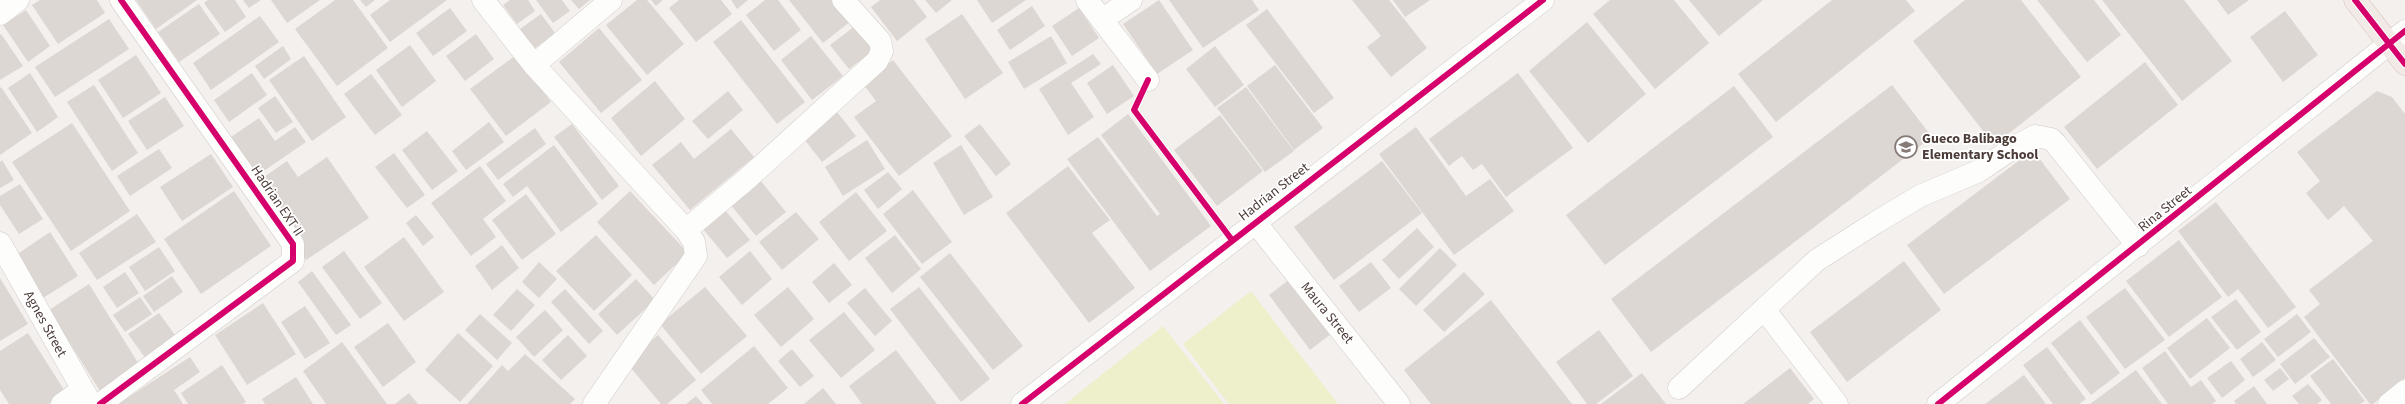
<svg xmlns="http://www.w3.org/2000/svg" width="2405" height="404" font-family="'Source Sans 3',sans-serif">
<rect width="100%" height="100%" fill="#f4f0ee"/>
<!-- green -->
<g fill="#eeefcb">
<polygon points="1251,291 1338,404 1229,404 1183,344"/>
<polygon points="1163,326 1224,404 1065,404"/>
</g>
<!-- building -->
<g fill="#dcd7d3">
<polygon points="40,0 97,0 105,13 58,44 32,5"/>
<polygon points="136,0 197,0 156,29"/>
<polygon points="208,0 235,0 246,17 225,32 204,3"/>
<polygon points="243,0 261,0 249,8"/>
<polygon points="271,0 320,0 287,23"/>
<polygon points="335,0 353,0 388,48 337,86 295,29"/>
<polygon points="360,0 375,0 366,7"/>
<polygon points="390,0 447,0 390,42 370,15"/>
<polygon points="510,0 528,0 535,11 517,24 503,5"/>
<polygon points="536,0 562,0 570,11 553,23"/>
<polygon points="571,0 590,0 579,9"/>
<polygon points="637,0 647,0 684,44 647,75 606,25"/>
<polygon points="651,0 663,0 656,6"/>
<polygon points="679,0 721,0 732,14 696,42 669,8"/>
<polygon points="731,0 748,0 737,9"/>
<polygon points="765,0 778,0 801,30 774,51 746,15"/>
<polygon points="789,0 834,0 851,21 823,43"/>
<polygon points="880,0 914,0 927,17 897,41 871,7"/>
<polygon points="925,0 952,0 936,13"/>
<polygon points="977,0 1026,0 992,23"/>
<polygon points="1159,0 1193,50 1157,74 1123,24"/>
<polygon points="1169,0 1252,0 1259,10 1203,48"/>
<polygon points="1352,0 1389,0 1427,48 1391,77 1367,47 1381,36"/>
<polygon points="1393,0 1430,0 1405,17"/>
<polygon points="1610,0 1674,0 1709,43 1655,89 1593,14"/>
<polygon points="1689,0 1763,0 1719,36"/>
<polygon points="1832,0 1906,0 1915,11 1776,122 1738,74"/>
<polygon points="1965,0 2021,0 2081,77 1994,145 1913,41"/>
<polygon points="2037,0 2094,0 2121,35 2087,62"/>
<polygon points="2102,0 2184,0 2232,61 2182,101"/>
<polygon points="2217,0 2249,0 2228,15"/>
<polygon points="199,4 220,34 179,62 158,32"/>
<polygon points="1032,6 1045,26 1010,50 997,30"/>
<polygon points="450,8 467,31 433,56 416,33"/>
<polygon points="1079,8 1099,38 1072,56 1052,26"/>
<polygon points="1267,9 1334,98 1314,113 1246,25"/>
<polygon points="26,10 50,46 28,62 3,25"/>
<polygon points="2285,11 2318,55 2283,82 2250,37"/>
<polygon points="541,14 555,33 534,49 520,29"/>
<polygon points="962,14 1003,73 965,99 925,39"/>
<polygon points="260,16 279,42 211,90 193,63"/>
<polygon points="109,19 129,49 55,97 35,67"/>
<polygon points="741,20 805,102 777,124 713,42"/>
<polygon points="1587,22 1646,94 1588,143 1529,71"/>
<polygon points="859,23 878,47 849,69 830,45"/>
<polygon points="599,28 642,80 601,113 559,62"/>
<polygon points="1,34 23,66 0,80 0,35"/>
<polygon points="476,34 494,59 465,81 446,56"/>
<polygon points="811,36 843,76 812,100 781,60"/>
<polygon points="1051,36 1067,63 1024,89 1008,62"/>
<polygon points="410,45 436,81 402,107 376,70"/>
<polygon points="283,46 291,59 264,79 255,66"/>
<polygon points="1215,46 1244,85 1215,107 1186,69"/>
<polygon points="1093,54 1101,64 1071,83 1094,117 1068,135 1039,89"/>
<polygon points="136,55 161,93 123,118 98,80"/>
<polygon points="516,55 551,102 506,136 470,89"/>
<polygon points="304,56 346,117 312,141 269,80"/>
<polygon points="893,60 952,136 899,176 854,117 876,101 863,84"/>
<polygon points="2145,62 2178,105 2097,169 2064,127"/>
<polygon points="1113,65 1134,96 1107,114 1087,83"/>
<polygon points="1275,65 1323,128 1294,150 1247,86"/>
<polygon points="30,73 58,117 37,132 8,88"/>
<polygon points="252,73 267,95 229,122 214,100"/>
<polygon points="1518,73 1573,148 1506,197 1482,164 1473,170 1462,156 1449,166 1429,139"/>
<polygon points="371,74 402,115 375,135 344,94"/>
<polygon points="655,81 685,119 641,156 611,118"/>
<polygon points="94,85 138,153 112,171 67,102"/>
<polygon points="1892,85 1932,137 1651,352 1611,299"/>
<polygon points="1734,86 1773,137 1605,265 1566,215"/>
<polygon points="1,87 32,133 0,155 0,88"/>
<polygon points="1246,87 1294,151 1265,172 1217,108"/>
<polygon points="728,91 743,110 708,139 692,121"/>
<polygon points="2377,91 2392,97 2405,114 2405,378 2373,404 2370,404 2304,317 2320,304 2309,290 2373,241 2344,206 2328,220 2306,193 2320,181 2297,152"/>
<polygon points="275,96 293,122 276,133 258,108"/>
<polygon points="165,97 184,126 147,150 128,121"/>
<polygon points="837,112 856,136 822,162 804,139"/>
<polygon points="1128,114 1211,226 1150,271 1067,159 1098,137 1157,216 1160,214 1101,135"/>
<polygon points="1220,115 1263,171 1217,206 1174,150"/>
<polygon points="259,118 275,141 295,127 306,142 258,175 231,137"/>
<polygon points="489,122 504,142 466,170 452,151"/>
<polygon points="72,123 130,211 71,251 12,162"/>
<polygon points="572,124 619,186 602,200 554,137"/>
<polygon points="980,124 1011,164 996,176 964,136"/>
<polygon points="1416,127 1466,196 1490,179 1514,211 1454,255 1379,154"/>
<polygon points="535,128 546,144 498,180 486,164"/>
<polygon points="731,129 754,157 690,210 652,165 681,142 694,159"/>
<polygon points="427,131 458,171 432,190 402,150"/>
<polygon points="867,140 885,169 843,196 825,167"/>
<polygon points="554,145 598,204 561,232 527,186 513,197 503,184"/>
<polygon points="961,145 993,197 964,215 933,163"/>
<polygon points="159,149 172,168 130,196 117,176"/>
<polygon points="2033,150 2070,199 1944,294 1907,245"/>
<polygon points="394,153 425,195 407,208 375,167"/>
<polygon points="211,154 233,187 182,221 160,187"/>
<polygon points="327,157 369,218 306,260 254,184 287,161 298,177"/>
<polygon points="2,160 14,180 0,188 0,162"/>
<polygon points="1382,161 1422,213 1334,280 1294,227"/>
<polygon points="480,166 506,201 483,219 496,237 471,256 431,203"/>
<polygon points="1068,166 1110,220 1092,233 1135,288 1089,323 1006,213"/>
<polygon points="888,172 902,189 878,209 864,190"/>
<polygon points="760,180 786,212 756,236 730,204"/>
<polygon points="20,184 43,219 19,234 0,205 0,196"/>
<polygon points="913,190 952,242 922,264 883,214"/>
<polygon points="234,191 271,246 201,294 164,239"/>
<polygon points="630,191 688,253 654,285 597,222"/>
<polygon points="856,192 887,231 849,261 819,222"/>
<polygon points="526,194 556,234 522,260 492,220"/>
<polygon points="2216,202 2296,307 2268,328 2238,289 2228,297 2178,231"/>
<polygon points="725,210 750,240 727,258 703,229"/>
<polygon points="796,212 819,239 782,270 759,242"/>
<polygon points="137,214 156,242 97,280 79,253"/>
<polygon points="416,215 434,237 423,246 406,223"/>
<polygon points="1417,228 1434,247 1399,279 1382,260"/>
<polygon points="50,232 78,276 43,298 16,255"/>
<polygon points="596,235 632,275 594,311 556,271"/>
<polygon points="895,235 921,269 892,293 865,258"/>
<polygon points="404,237 444,292 404,321 364,267"/>
<polygon points="2179,240 2222,297 2169,337 2126,281"/>
<polygon points="502,245 519,268 492,290 475,266"/>
<polygon points="159,247 175,271 145,291 129,267"/>
<polygon points="1440,248 1457,265 1416,306 1399,289"/>
<polygon points="344,251 382,303 360,319 322,267"/>
<polygon points="750,251 772,279 742,305 719,277"/>
<polygon points="950,253 1023,346 993,370 920,277"/>
<polygon points="1904,261 1941,310 1847,382 1810,332"/>
<polygon points="539,262 557,279 539,298 522,282"/>
<polygon points="1371,262 1391,288 1359,312 1339,286"/>
<polygon points="834,263 852,285 829,303 812,282"/>
<polygon points="312,271 351,325 336,335 298,282"/>
<polygon points="125,272 139,293 117,308 103,287"/>
<polygon points="1464,272 1485,294 1444,332 1423,310"/>
<polygon points="172,276 183,292 154,312 143,296"/>
<polygon points="0,278 28,324 0,341"/>
<polygon points="636,279 655,300 617,335 598,314"/>
<polygon points="1290,279 1331,334 1310,350 1269,295"/>
<polygon points="89,284 140,366 100,391 49,310"/>
<polygon points="705,287 747,336 701,374 660,324"/>
<polygon points="788,287 814,319 781,347 754,315"/>
<polygon points="919,287 990,379 961,402 890,309"/>
<polygon points="865,288 892,321 875,336 847,303"/>
<polygon points="2125,288 2165,340 2125,369 2086,317"/>
<polygon points="517,289 535,305 511,331 493,315"/>
<polygon points="565,289 603,331 589,344 551,302"/>
<polygon points="140,297 152,314 125,332 113,315"/>
<polygon points="2236,299 2261,332 2237,350 2211,317"/>
<polygon points="1491,300 1572,404 1431,404 1404,370"/>
<polygon points="263,303 296,354 247,385 215,335"/>
<polygon points="305,306 330,343 305,359 281,322"/>
<polygon points="545,310 563,330 534,357 516,337"/>
<polygon points="844,312 875,350 841,378 809,340"/>
<polygon points="159,313 177,338 146,359 128,334"/>
<polygon points="480,314 512,343 497,360 465,330"/>
<polygon points="2297,314 2311,332 2278,357 2264,339"/>
<polygon points="2207,318 2230,348 2190,379 2167,348"/>
<polygon points="2080,320 2120,373 2091,395 2051,343"/>
<polygon points="388,323 416,362 383,387 354,347"/>
<polygon points="1599,330 1633,376 1596,404 1587,404 1556,362"/>
<polygon points="28,333 66,393 48,404 9,404 0,390 0,351"/>
<polygon points="458,333 493,366 460,402 425,370"/>
<polygon points="568,335 587,356 561,380 542,360"/>
<polygon points="658,335 696,380 667,404 661,404 626,362"/>
<polygon points="2314,338 2330,357 2295,384 2280,364"/>
<polygon points="342,342 387,404 326,404 303,371"/>
<polygon points="2262,342 2276,360 2253,377 2240,359"/>
<polygon points="754,346 788,388 768,404 712,404 701,390"/>
<polygon points="2047,347 2086,399 2079,404 2053,404 2023,365"/>
<polygon points="792,349 814,376 800,387 778,361"/>
<polygon points="896,350 937,404 862,404 849,386"/>
<polygon points="2165,351 2191,387 2201,380 2216,401 2212,404 2168,404 2142,368"/>
<polygon points="525,354 575,399 570,404 467,404 502,365 508,371"/>
<polygon points="190,357 200,372 174,390 183,404 118,404"/>
<polygon points="2333,359 2365,401 2360,404 2331,404 2310,376"/>
<polygon points="2231,361 2245,380 2222,398 2207,378"/>
<polygon points="222,365 246,402 243,404 188,404 181,393"/>
<polygon points="1790,368 1814,399 1808,404 1743,404"/>
<polygon points="2280,368 2289,379 2273,391 2264,380"/>
<polygon points="2136,370 2162,404 2090,404"/>
<polygon points="1642,373 1666,404 1601,404"/>
<polygon points="2024,375 2046,404 1985,404"/>
<polygon points="296,377 313,404 265,404 262,399"/>
<polygon points="2308,384 2322,400 2317,404 2299,404 2292,396"/>
<polygon points="2254,386 2267,404 2236,404 2234,401"/>
<polygon points="823,388 836,404 804,404"/>
<polygon points="409,393 418,404 395,404"/>
<polygon points="696,396 703,404 686,404"/>
</g>
<g fill="none" stroke-linecap="round" stroke-linejoin="round">
<!-- minor casing -->
<g stroke="#d1ccca" stroke-width="23">
<g id="minor">
<polyline points="483,0 534,65 686,230 694,242 696,256 594,404"/>
<polyline points="1087,0 1148,80"/>
<polyline points="0,14 18,0"/>
<polyline points="1102,20 1131,0"/>
<polyline points="534,65 611,0"/>
<polyline points="1255,222 1399,404"/>
<polyline points="686,230 748,178 877,61 882,51 880,41 843,0"/>
<polyline points="0,243 91,404"/>
<polyline points="1764,309 1837,404"/>
<polyline points="1679,388 1817,260 1875,223 1920,196 1979,171 2013,148 2035,136 2051,139 2056,144 2138,246"/>
<polyline points="62,404 82,390"/>
<polyline points="100,404 293,261 293,244 121,0"/>
<polyline points="1022,404 1543,0"/>
<polyline points="1938,404 2405,31"/>
<polyline points="2389,404 2405,391"/>
</g>
</g>
<!-- major casing -->
<g stroke="#d8c3b9" stroke-width="23">
<polyline id="major" points="2355,0 2405,64"/>
</g>
<!-- path -->
<polyline stroke="#d4cecc" stroke-width="2.5" stroke-dasharray="2 2" stroke-linecap="butt" points="1135,107 1134,110 1213,215"/>
<!-- minor -->
<use href="#minor" stroke="#fdfdfc" stroke-width="22"/>
<!-- major -->
<use href="#major" stroke="#f2eae6" stroke-width="22"/>
<!-- cycleway casing -->
<g stroke="#fff" stroke-width="8">
<g id="cycleway">
<polyline points="2355,0 2405,64"/>
<polyline points="1148,80 1134,110 1232,240"/>
<polyline points="100,404 293,261 293,244 121,0"/>
<polyline points="1022,404 1543,0"/>
<polyline points="1938,404 2405,31"/>
</g>
</g>
<!-- cycleway -->
<use href="#cycleway" stroke="#d6006c" stroke-width="6"/>
</g>
<!-- icons -->
<defs>
<g id="school-ring" transform="scale(1.15)"><circle r="9.5" fill="#fff" stroke="#877b77" stroke-width="1.5"/><path d="M0-5L7-2L0 1L-7-2ZM-4 1L0 2.5L4 1V4Q0 6-4 4Z" fill="#877b77"/></g>
</defs>
<g fill-rule="evenodd">
<use href="#school-ring" x="1906" y="147"/>
</g>
<g text-anchor="middle" dominant-baseline="central" stroke-width="3.5" stroke-linejoin="round" paint-order="stroke">
<!-- poi labels -->
<g font-size="14" font-weight="bold" fill="#4c3c37" stroke="#fff" text-anchor="start">
<text x="1922" y="139">Gueco Balibago<tspan x="1922" dy="16">Elementary School</tspan></text>
</g>
<!-- street labels -->
<g font-size="14" fill="#4c3c37" stroke="#fff">
<text transform="translate(1274 192) rotate(-38)">Hadrian Street</text>
<text transform="translate(277 201) rotate(56)">Hadrian EXT II</text>
<text transform="translate(2165 209) rotate(-39)">Rina Street</text>
<text transform="translate(1327 313) rotate(51)">Maura Street</text>
<text transform="translate(45 324) rotate(61)">Agnes Street</text>
</g>
</g>
</svg>
